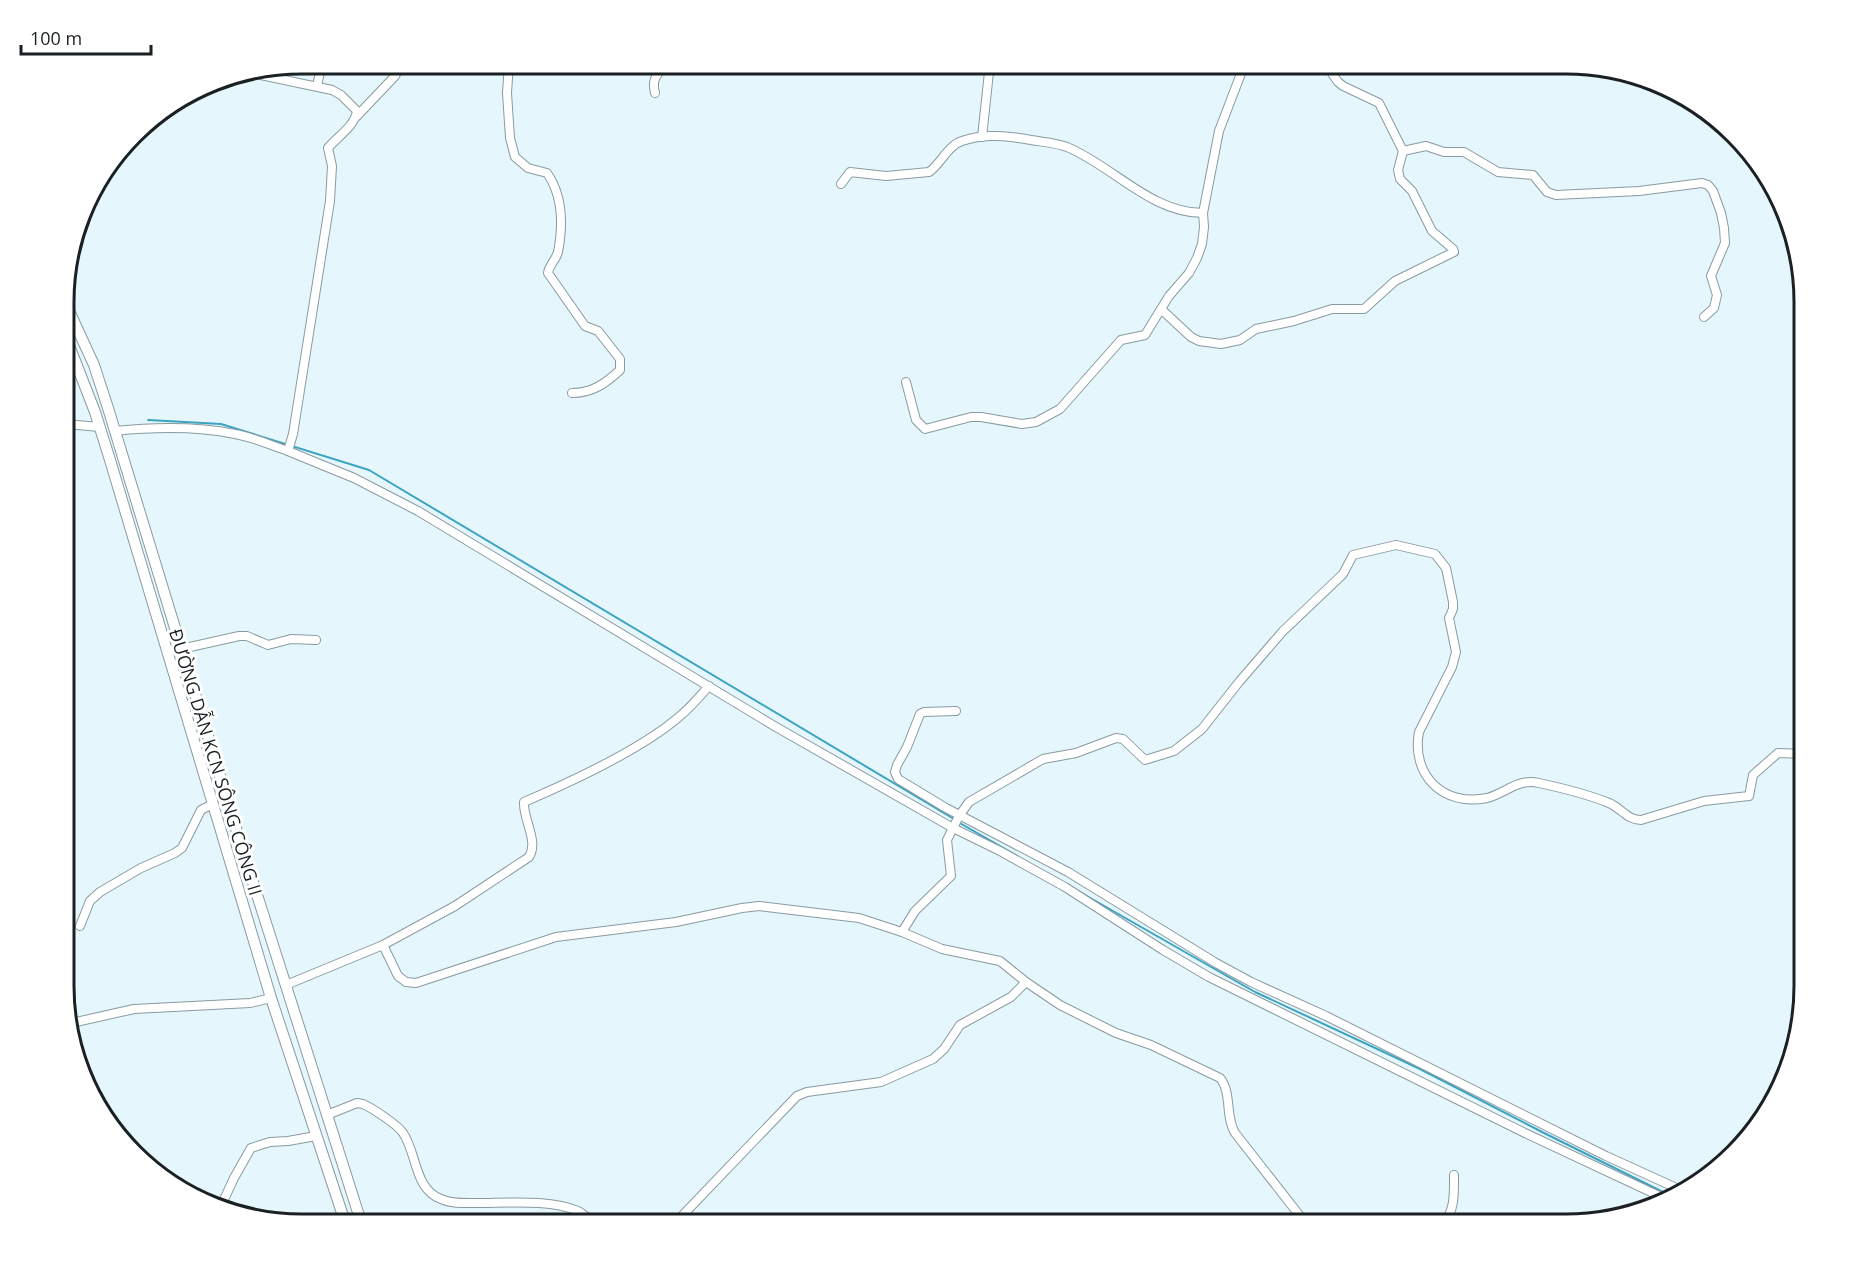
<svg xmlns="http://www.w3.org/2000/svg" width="1868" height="1288" font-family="'Open Sans',sans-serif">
<rect width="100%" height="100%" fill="#e5f7fd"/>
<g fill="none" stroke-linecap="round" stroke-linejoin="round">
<!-- stream -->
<g stroke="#3ca3c0" stroke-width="2">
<polyline points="148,420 221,424 369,470 954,819"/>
<polyline points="958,822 1019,857"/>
<polyline points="1078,891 1255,992 1418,1068 1542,1132 1675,1198"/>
</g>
<!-- minor casing -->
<g stroke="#899aa0" stroke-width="10">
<g id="minor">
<path d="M509 63 507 93 510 138 515 157 528 168 547 173C563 196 563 226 558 252 556 260 549 265 548 273L585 326 598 331 613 350 620 359V370C605 384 592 393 572 393"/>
<polyline points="317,86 322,63"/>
<path d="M655 93C652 81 655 77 663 67L662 63"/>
<polyline points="357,116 395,76 402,63"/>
<polyline points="982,137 990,63"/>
<polyline points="1403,151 1426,146 1444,152 1464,152 1498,172 1533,175 1547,192 1556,195 1639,191 1702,183 1708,185 1713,191 1721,213 1724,228 1725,243 1711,276 1717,295 1714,308 1704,317"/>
<path d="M841 184 850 172 886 176 929 172C941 164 947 146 962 141 984 133 1009 136 1031 140 1043 142 1056 143 1067 147 1113 166 1151 213 1203 213"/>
<polyline points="1161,309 1191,337 1199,341 1221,344 1240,340 1256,329 1294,321 1332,309 1364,309 1395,281 1454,252 1453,249 1432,231 1412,191 1400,179 1398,170 1403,151 1379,103 1343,86 1338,82 1325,63"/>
<polyline points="906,382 916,420 925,429 971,417 981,417 1022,424 1036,422 1060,409 1121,340 1145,335 1169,296 1189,273 1197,258 1202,244 1204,227 1203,213 1219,131 1245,63"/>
<polyline points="65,424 100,427"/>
<path d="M115 431C155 427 195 426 235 434 253 437 270 445 288 451L293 434 330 201 332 166 328 148C337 137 355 126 357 111L341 95 332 90 251 73"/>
<polyline points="288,451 354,478 418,511 776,727 953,828 1000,851 1065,887 1163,950 1209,977 1525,1133 1670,1201"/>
<polyline points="181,649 239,636 247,636 268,645 291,639 316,640"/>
<polyline points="956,711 924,712 920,714 907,747 897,765 895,772 898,779 946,808 1068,872 1216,963 1251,982 1326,1016 1606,1156 1683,1191"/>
<polyline points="80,926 90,901 100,892 141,868 175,853 182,848 201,810 213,804"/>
<path d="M902 932 915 911 951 876 947 840 959 816 969 802 1043 759 1076 753 1116 738 1123 739 1145 760 1174 751 1202 729 1239 682 1283 631 1343 574 1353 555 1396 545 1435 554 1446 568 1453 602V609L1449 618 1456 652 1452 667 1419 732C1411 775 1443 807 1487 798 1506 793 1518 778 1539 783 1562 788 1587 794 1609 803 1621 808 1627 820 1641 820L1704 801 1749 796 1753 775 1778 753 1805 754"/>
<path d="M383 945 398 976 406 982 416 983 556 937 676 922 742 908 759 906 859 918 902 932 942 949 1000 961 1026 982 1060 1005 1116 1033 1151 1045 1220 1078C1232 1092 1225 1117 1235 1133L1307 1225"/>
<path d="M286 985 383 945 455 906 529 857C539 841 523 820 524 802 573 781 641 750 680 716 691 707 700 696 709 686"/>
<polyline points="67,1024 134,1009 250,1003 271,998"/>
<path d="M327 1115 357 1103 363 1104C372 1108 398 1125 403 1133 417 1153 414 1189 441 1199 451 1204 466 1203 477 1203 507 1203 551 1199 578 1211 584 1214 590 1220 596 1225"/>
<polyline points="232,1214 222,1204 234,1178 251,1148 270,1142 288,1141 316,1136"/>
<polyline points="621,1225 642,1218 670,1222 679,1219 797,1096 807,1092 881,1082 933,1059 944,1049 960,1025 1011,997 1026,982"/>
<path d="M1444 1225C1455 1207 1454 1196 1454 1175"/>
</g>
</g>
<!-- tertiary casing -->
<g stroke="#899aa0" stroke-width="12">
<g id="tertiary">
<polyline points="65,302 94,365 108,408 239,838 362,1225"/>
<polyline points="65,335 95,412 110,460 271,998 346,1225"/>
</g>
</g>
<!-- minor -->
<use href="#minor" stroke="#fff" stroke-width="8"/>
<!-- tertiary -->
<use href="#tertiary" stroke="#fff" stroke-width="10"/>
</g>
<g text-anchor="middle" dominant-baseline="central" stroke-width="6" stroke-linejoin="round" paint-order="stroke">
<!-- street labels -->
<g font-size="18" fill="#1a2023" stroke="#fff">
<text transform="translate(216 762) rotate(73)">ĐƯỜNG DẪN KCN SÔNG CÔNG II</text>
</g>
</g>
<!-- crop -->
<path d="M0 0H1868V1288H0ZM302 74H1566A228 228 0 0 1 1794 302V986A228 228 0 0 1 1566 1214H302A228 228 0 0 1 74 986V302A228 228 0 0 1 302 74Z" fill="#fff" fill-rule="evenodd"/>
<path fill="none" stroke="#1a2023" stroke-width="3" d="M302 74H1566A228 228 0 0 1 1794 302V986A228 228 0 0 1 1566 1214H302A228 228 0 0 1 74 986V302A228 228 0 0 1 302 74Z"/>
<!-- scale -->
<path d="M21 45v9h130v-9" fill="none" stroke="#1a2023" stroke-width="3"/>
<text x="30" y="45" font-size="18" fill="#1a2023" stroke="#ffffff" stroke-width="4.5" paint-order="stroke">100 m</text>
</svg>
